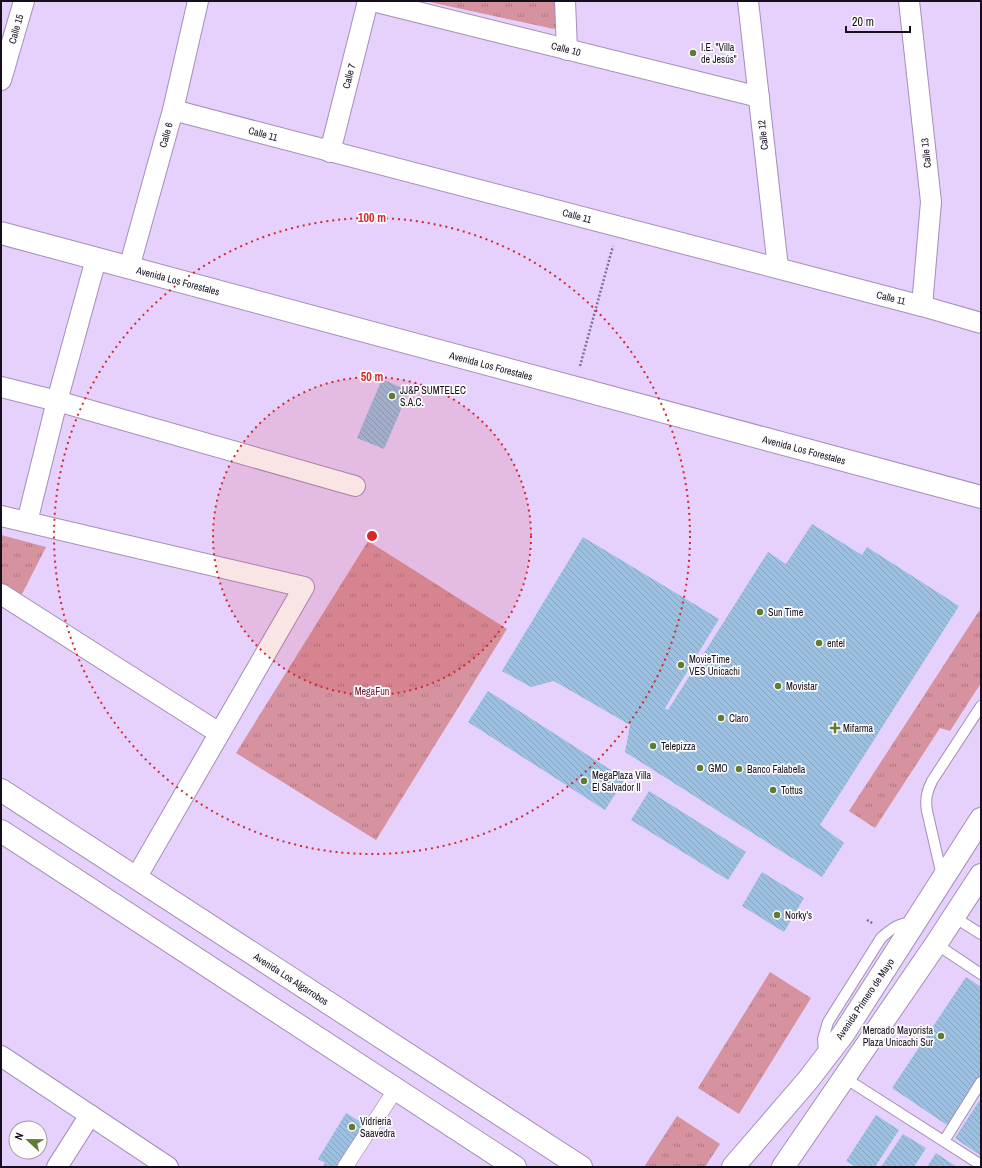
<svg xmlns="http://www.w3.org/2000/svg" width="982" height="1168" font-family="'Archivo Narrow',sans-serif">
<defs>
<pattern id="grass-tufts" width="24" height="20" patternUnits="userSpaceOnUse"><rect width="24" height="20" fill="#d6929f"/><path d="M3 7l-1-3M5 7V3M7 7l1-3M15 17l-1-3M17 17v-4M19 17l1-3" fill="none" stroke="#ad7681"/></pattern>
<pattern id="building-back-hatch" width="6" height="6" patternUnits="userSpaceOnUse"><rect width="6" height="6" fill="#9bc0e2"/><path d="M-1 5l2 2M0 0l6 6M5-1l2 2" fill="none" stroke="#85a4c1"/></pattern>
</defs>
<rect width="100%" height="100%" fill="#e6d0fc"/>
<!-- grass -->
<g fill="url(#grass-tufts)">
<polygon points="425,1 559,1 560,24 554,29"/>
<polygon points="1,535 46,547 21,596 1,583"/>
<polygon points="368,541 507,629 376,840 236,753"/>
<polygon points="979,611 981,613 981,683 950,731 940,728 875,828 849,811"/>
<polygon points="770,972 811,998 739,1114 698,1088"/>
<polygon points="677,1116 720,1144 705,1167 644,1167"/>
</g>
<!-- building -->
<g fill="url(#building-back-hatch)">
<polygon points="382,379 409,391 384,449 357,438"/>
<polygon points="812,524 862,555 867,547 959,606 820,825 844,843 822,877 625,752 630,725 554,681 531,687 502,671 583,537 719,619 665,708 668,710 768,552 786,564"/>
<polygon points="488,691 625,779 605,810 468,722"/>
<polygon points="649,791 746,852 728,880 631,820"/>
<polygon points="762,872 804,898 784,932 742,906"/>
<polygon points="966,977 981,987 981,1074 947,1125 892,1088"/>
<polygon points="981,1098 981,1156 955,1138"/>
<polygon points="346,1113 364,1124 338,1167 322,1167 325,1163 318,1159"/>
<polygon points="876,1115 899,1130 875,1167 856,1167 846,1161"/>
<polygon points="903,1134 926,1148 914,1167 881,1167"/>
<polygon points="936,1153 957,1167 927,1167"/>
</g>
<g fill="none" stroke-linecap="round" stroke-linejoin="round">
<!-- service casing -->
<g stroke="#a48fb8" stroke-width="12">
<g id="service">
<path d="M942 876 927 811C925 799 927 791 932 781L981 706"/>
<polyline points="954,917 981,934"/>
<polyline points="936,944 981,974"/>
<path d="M824 1054 823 1039 828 1022 881 938C892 928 899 923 914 922"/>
<polyline points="845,1078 981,1165"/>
<polyline points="944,1141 981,1082"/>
</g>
</g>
<!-- pedestrian casing -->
<g stroke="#a48fb8" stroke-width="16">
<polyline id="pedestrian" points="345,1167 396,1089"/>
</g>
<!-- minor casing -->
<g stroke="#a48fb8" stroke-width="22">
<g id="minor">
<polyline points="373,1 759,97"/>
<polyline points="565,1 567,50"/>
<polyline points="748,1 778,268"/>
<polyline points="909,1 931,202 922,306"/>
<polyline points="1,80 24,1"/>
<polyline points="173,110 922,306 981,323"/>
<polyline points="330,152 368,1"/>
<polyline points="129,268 173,110 198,1"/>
<polyline points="1,387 57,401 355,486"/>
<polyline points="1,516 304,587 136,878"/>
<polyline points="27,522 57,401 96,259"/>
<polyline points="1,594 219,733"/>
<polyline points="1,1056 168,1167"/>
<polyline points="57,1167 90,1115"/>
</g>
</g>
<!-- tertiary casing -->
<g stroke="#a48fb8" stroke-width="24">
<g id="tertiary">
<polyline points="1,233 981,497"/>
<polyline points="1,790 581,1167"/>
<polyline points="1,831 515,1167"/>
<polyline points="733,1167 808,1080 844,1033 981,819"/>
<polyline points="783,1167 936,944 981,875"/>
</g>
</g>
<!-- path -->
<g stroke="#7f708e" stroke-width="2.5" stroke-dasharray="2 2" stroke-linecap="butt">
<polyline points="580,366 613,246"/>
<polyline points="867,920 874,924"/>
</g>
<!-- service -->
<use href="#service" stroke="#fff" stroke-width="10"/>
<!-- pedestrian -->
<use href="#pedestrian" stroke="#fff" stroke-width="15"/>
<!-- minor -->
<use href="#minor" stroke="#fff" stroke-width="20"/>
<!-- tertiary -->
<use href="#tertiary" stroke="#fff" stroke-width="22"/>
</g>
<!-- distance rings -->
<circle cx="372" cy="536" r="159" fill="#d62828" fill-opacity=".12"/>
<g fill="none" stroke="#d62828" stroke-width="2" stroke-dasharray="2 4">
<circle cx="372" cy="536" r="159"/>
<circle cx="372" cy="536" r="318"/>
</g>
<!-- markers -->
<g fill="#607c31" stroke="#fcfcfc" stroke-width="1.5">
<circle cx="693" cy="53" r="4"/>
<circle cx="392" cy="396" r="4"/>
<circle cx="760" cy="612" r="4"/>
<circle cx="819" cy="643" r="4"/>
<circle cx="681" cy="665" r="4"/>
<circle cx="778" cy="686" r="4"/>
<circle cx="721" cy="718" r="4"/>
<path d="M833 722h4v4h4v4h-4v4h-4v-4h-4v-4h4z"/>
<circle cx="653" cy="746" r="4"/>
<circle cx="700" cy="768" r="4"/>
<circle cx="739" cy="769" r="4"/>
<circle cx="584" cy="781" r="4"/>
<circle cx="773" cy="790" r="4"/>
<circle cx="777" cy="915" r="4"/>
<circle cx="941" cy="1036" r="4"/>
<circle cx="352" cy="1127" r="4"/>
</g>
<g text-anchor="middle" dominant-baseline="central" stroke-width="3.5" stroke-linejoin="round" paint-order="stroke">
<!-- street labels -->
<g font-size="10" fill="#160e1d" stroke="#fcfcfc">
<text transform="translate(16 29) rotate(-74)">Calle 15</text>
<text transform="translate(566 49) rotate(14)">Calle 10</text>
<text transform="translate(349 76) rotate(-76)">Calle 7</text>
<text transform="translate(263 134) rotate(15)">Calle 11</text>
<text transform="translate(166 135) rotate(-74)">Calle 6</text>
<text transform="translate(763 135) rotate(-96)">Calle 12</text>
<text transform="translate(926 153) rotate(-96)">Calle 13</text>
<text transform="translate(577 216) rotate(15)">Calle 11</text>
<text transform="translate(178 281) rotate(15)">Avenida Los Forestales</text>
<text transform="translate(891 298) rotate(14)">Calle 11</text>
<text transform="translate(491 366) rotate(15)">Avenida Los Forestales</text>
<text transform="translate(804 450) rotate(15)">Avenida Los Forestales</text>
<text transform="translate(291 979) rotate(33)">Avenida Los Algarrobos</text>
<text transform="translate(865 999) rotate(-56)">Avenida Primero de Mayo</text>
</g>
<!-- poi labels -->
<g font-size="10" fill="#160e1d" stroke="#fcfcfc" text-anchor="start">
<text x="701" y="47">I.E. "Villa<tspan x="701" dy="12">de Jesús"</tspan></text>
<text x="400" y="390">JJ&amp;P SUMTELEC<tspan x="400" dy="12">S.A.C.</tspan></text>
<text x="768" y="612">Sun Time</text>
<text x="827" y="643">entel</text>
<text x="689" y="659">MovieTime<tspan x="689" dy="12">VES Unicachi</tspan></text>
<text x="786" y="686">Movistar</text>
<text x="729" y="718">Claro</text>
<text x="843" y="728">Mifarma</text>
<text x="661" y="746">Telepizza</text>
<text x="708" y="768">GMO</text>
<text x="747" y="769">Banco Falabella</text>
<text x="592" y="775">MegaPlaza Villa<tspan x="592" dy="12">El Salvador II</tspan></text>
<text x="781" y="790">Tottus</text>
<text x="785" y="915">Norky's</text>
<text x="933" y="1030" text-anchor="end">Mercado Mayorista<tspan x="933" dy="12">Plaza Unicachi Sur</tspan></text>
<text x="360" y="1121">Vidrieria<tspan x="360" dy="12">Saavedra</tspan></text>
</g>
<!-- park labels -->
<g font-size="10" fill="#731634" stroke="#fcfcfc">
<text x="372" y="691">MegaFun</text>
</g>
</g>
<circle cx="372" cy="536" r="6" fill="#d62828" stroke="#fcfcfc" stroke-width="2"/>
<g font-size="12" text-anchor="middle" font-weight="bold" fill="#d62828" stroke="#fcfcfc" stroke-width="3.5" stroke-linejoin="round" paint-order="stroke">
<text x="372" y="222">100 m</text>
<text x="372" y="381">50 m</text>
</g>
<!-- border -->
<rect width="982" height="1168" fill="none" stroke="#160e1d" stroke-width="4"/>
<!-- north arrow -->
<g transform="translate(28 1140) rotate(292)"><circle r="19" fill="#fcfcfc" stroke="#a09da3"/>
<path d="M0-3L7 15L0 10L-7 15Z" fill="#607c31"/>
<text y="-6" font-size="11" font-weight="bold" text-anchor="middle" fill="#160e1d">N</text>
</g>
<!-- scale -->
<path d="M846 26v6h64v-6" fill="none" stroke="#160e1d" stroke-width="2"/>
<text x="852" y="26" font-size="12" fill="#160e1d" stroke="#fcfcfc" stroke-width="3" paint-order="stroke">20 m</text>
</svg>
